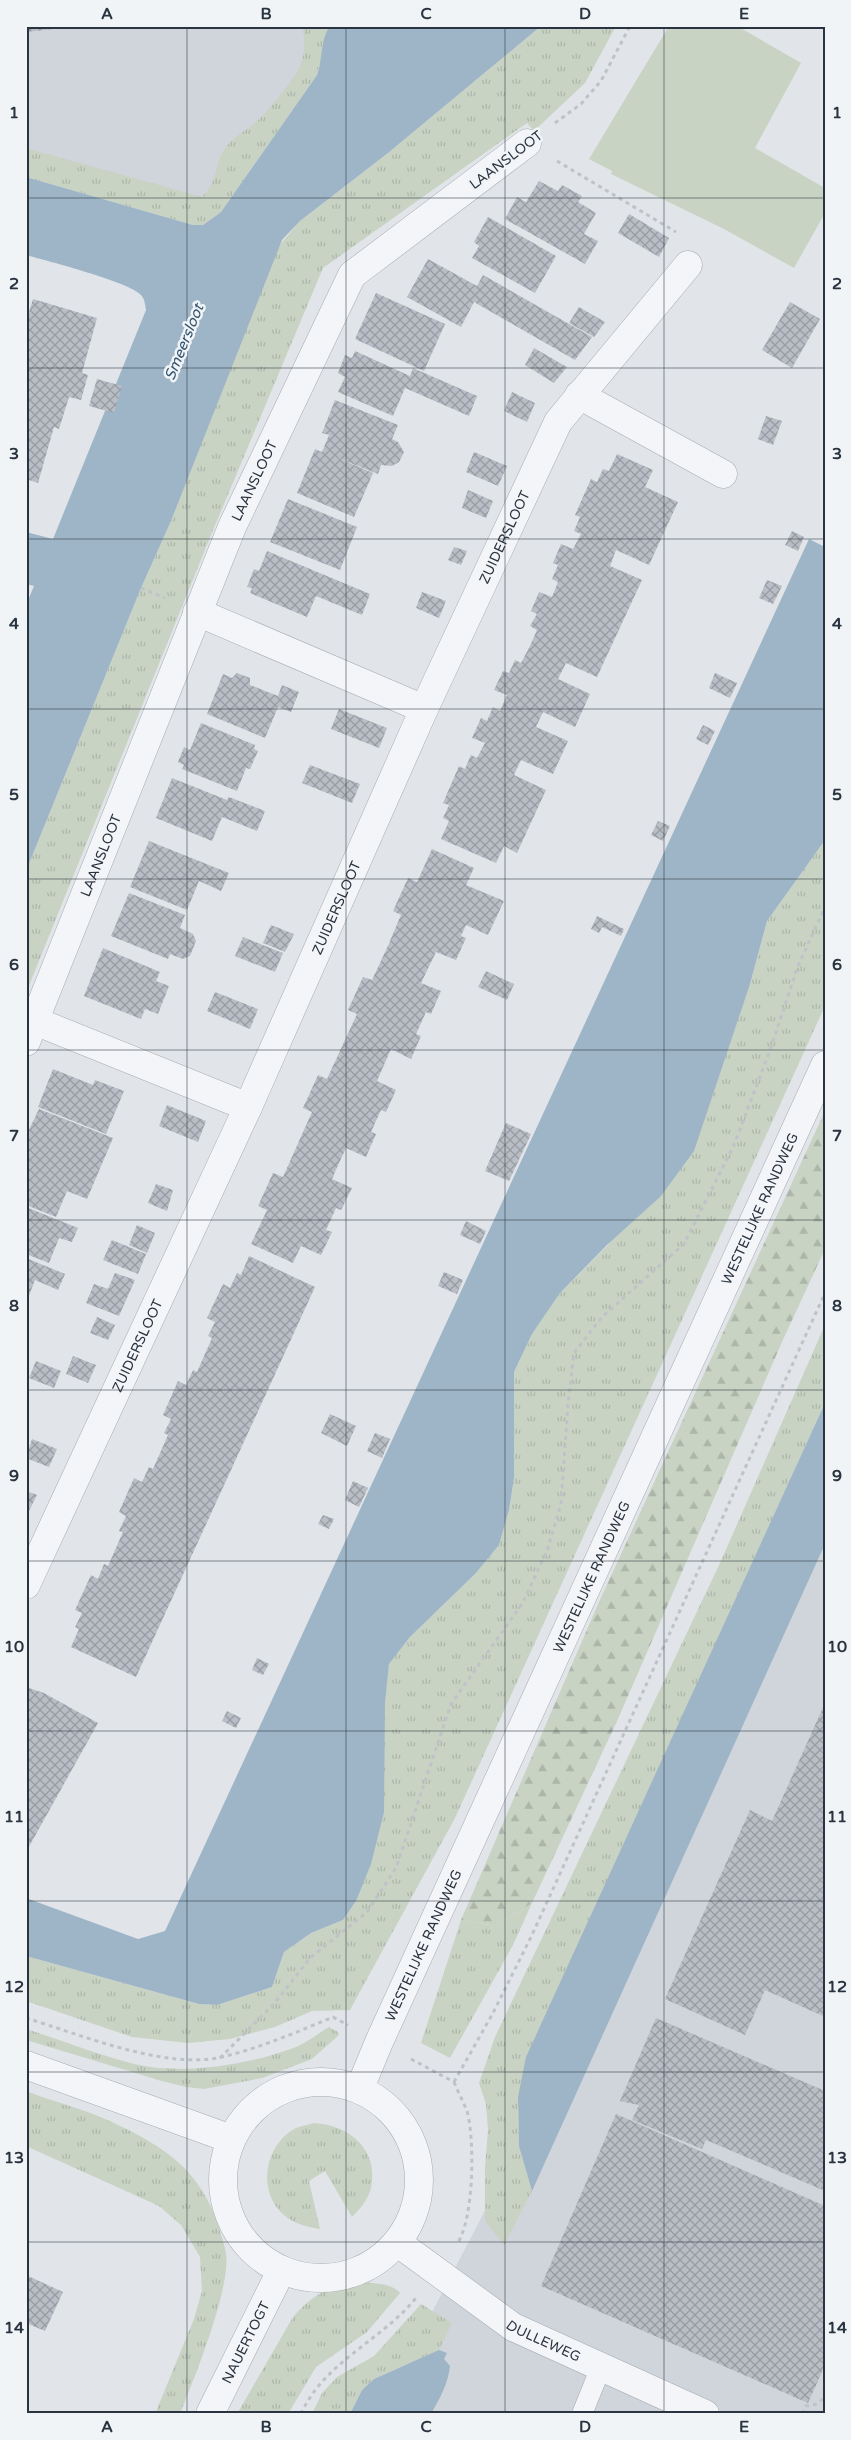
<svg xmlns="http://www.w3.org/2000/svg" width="851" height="2440" font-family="'Varela Round',sans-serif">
<defs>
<pattern id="grass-tufts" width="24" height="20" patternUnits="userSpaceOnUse" patternTransform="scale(1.25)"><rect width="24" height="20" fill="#c8d3c3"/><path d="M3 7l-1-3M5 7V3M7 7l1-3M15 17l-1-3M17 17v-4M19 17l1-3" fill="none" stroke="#acb6a9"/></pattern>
<pattern id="forest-firs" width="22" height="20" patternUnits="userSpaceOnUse" patternTransform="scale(1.25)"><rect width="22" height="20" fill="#c8d3c3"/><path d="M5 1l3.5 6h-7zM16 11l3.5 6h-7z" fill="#acb6a9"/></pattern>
<pattern id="building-cross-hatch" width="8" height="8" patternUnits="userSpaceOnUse" patternTransform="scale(1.25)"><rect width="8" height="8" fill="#b9bec6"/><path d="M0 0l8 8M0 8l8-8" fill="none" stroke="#979ba2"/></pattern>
</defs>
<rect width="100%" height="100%" fill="#e1e5e9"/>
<!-- built -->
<g fill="#d0d4db">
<polygon points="26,26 330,26 225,204 26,177"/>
<polygon points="825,1466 825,2414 379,2414 578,2032"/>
</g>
<!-- grass -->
<g fill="url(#grass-tufts)">
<path d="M303 26H330L317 75 221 212 203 225H193L26 177V148L202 197C218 183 214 163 226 147 234 136 246 131 256 122 266 114 297 76 301 64 305 52 305 39 303 26Z"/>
<polygon points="541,26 616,26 585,83 534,131 527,123 323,268 211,535 26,993 26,871 141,588 171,521 277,248 300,221 388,153"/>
<polygon points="825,840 825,1006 455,1818 350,2010 312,2011 275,2027 230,2039 188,2043 132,2037 26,2001 26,1956 199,2004 217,2005 272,1987 284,1952 311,1933 343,1920 356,1901 389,1664 410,1637 476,1573 499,1545 509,1510 514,1478 514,1372 532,1334 560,1293 608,1245 750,984 767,921"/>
<polygon points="825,1325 825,1403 574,1954 518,2097 519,2146 532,2191 504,2245 485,2221 485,2167 488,2130 486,2104 479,2083 495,2037 720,1563"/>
<polygon points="532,1903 513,1945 450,2058 421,2043 461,1920 496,1926"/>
<path d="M329 2027 338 2032 339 2035 312 2059 262 2078 204 2089 186 2087 162 2081 26 2040V2029C64 2041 101 2056 139 2065 186 2075 252 2064 296 2047 308 2042 319 2033 329 2027Z"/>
<path d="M26 2091C54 2102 85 2109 112 2122 165 2147 201 2170 219 2228 221 2236 225 2245 226 2254 231 2288 194 2379 180 2414H155L194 2319 202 2291 200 2257 181 2225 159 2206 26 2146Z"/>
<path d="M314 2123C350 2125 379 2150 371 2188 368 2200 360 2209 352 2217L325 2171 309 2181 320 2229C309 2227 298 2225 288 2218 256 2196 263 2145 296 2128 301 2126 308 2125 314 2123Z"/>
<path d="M359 2282C372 2283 392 2283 400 2293L367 2332 316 2367 288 2414H237L293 2317C311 2296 331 2284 359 2282Z"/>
<polygon points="421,2304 452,2323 439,2350 374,2379 362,2390 350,2414 312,2414 322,2393 337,2377 374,2356"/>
</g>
<!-- forest -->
<polygon fill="url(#forest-firs)" points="825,1111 825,1249 782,1342 618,1719 532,1903 496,1926 461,1920 599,1602"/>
<!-- park -->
<polygon fill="#c8d3c3" points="669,26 737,26 801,63 755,148 825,188 825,213 794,268 724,229 611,174 612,171 589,159"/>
<!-- water -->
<g fill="#9eb5c7">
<path d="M330 26H541L388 153 300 221 282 240 171 521 141 588 26 871V605L34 586 26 584V532L53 539 146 310C145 304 145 300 141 295 130 282 47 261 26 255V177L193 225H203L221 212 317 75C323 59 320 40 330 26Z"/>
<polygon points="809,539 825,547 825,840 767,921 750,984 694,1151 661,1196 608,1244 560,1293 532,1334 514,1372 514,1478 509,1510 499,1545 476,1573 410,1637 389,1664 385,1702 384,1812 371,1864 356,1901 343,1920 311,1933 284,1952 272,1987 217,2005 199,2004 26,1956 26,1898 138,1939 165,1931"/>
<polygon points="825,1403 825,1544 532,2191 519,2146 518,2097 526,2057"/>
<path d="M439 2350 447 2353 444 2359 450 2366C448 2384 440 2398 431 2414H350L362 2390 374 2379Z"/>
</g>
<!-- building -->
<g fill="url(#building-cross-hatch)">
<polygon points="26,26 71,26 71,27 26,32"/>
<polygon points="539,181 558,191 562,185 582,196 578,202 596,213 584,234 598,241 585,264 505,219 517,197 526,202"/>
<polygon points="629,214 669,238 659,257 618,233"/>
<polygon points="488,217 556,256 535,293 472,258 479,246 474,242"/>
<polygon points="428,259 477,286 483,275 592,337 575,360 474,302 461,327 407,297"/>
<polygon points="376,293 445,324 424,371 355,339"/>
<polygon points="33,299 97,318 82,373 88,375 81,400 69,397 59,429 54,427 38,483 26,479 26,322"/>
<polygon points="790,302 820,319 792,368 762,350"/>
<polygon points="579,307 605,322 594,337 569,323"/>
<polygon points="534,348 567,367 554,383 525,365"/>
<polygon points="355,351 410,376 413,368 477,396 469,416 405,388 393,416 338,392 345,377 338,373 345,355 352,358"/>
<polygon points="97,379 122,386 114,413 89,406"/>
<polygon points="512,392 535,403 527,422 504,411"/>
<polygon points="335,400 398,425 392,439 398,442 404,452 399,462 392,466 381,465 378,474 333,456 373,473 354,517 297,493 315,449 322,452 329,435 322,433"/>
<polygon points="766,416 782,421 773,445 758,439"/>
<polygon points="474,452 507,466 498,486 466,472"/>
<polygon points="617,454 653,470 645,487 678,502 649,565 616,550 610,566 642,580 597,677 566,663 558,679 590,694 575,727 543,712 536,727 568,741 553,774 521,760 514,775 546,790 517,853 504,846 496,863 441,839 449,821 443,818 449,805 443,803 459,766 465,769 471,755 477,758 485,743 472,738 481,718 487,721 493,707 500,711 507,695 494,690 503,671 509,673 515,660 521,663 530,646 537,630 530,626 537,614 531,611 539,592 552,597 558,582 552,579 558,565 553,563 561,544 573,549 581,534 574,531 580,517 575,515 591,479 597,482 603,469 609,471"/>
<polygon points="468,490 493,501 486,518 462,508"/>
<polygon points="288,499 357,527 340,570 270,542"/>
<polygon points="792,531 804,537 798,551 785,545"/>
<polygon points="454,547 467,551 461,565 448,560"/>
<polygon points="267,551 370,594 362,615 316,596 307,617 250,593 252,588 247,587 254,569 259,571"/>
<polygon points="767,580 782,586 773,604 759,598"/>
<polygon points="422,592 446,601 439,618 416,608"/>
<polygon points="237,673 250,678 250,685 278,696 282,685 299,692 291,712 278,707 265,738 207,714 223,674 232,678"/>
<polygon points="715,673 737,683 730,698 709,688"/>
<polygon points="339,709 387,728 379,748 331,729"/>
<polygon points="201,723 255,745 254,749 258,751 250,769 246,768 237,791 182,769 184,765 178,762 184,747 190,750"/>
<polygon points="703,725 715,731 708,745 696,739"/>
<polygon points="310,765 360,784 352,803 302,783"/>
<polygon points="172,778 227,800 229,797 265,811 257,831 222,817 212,841 156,818"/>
<polygon points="658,821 670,826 663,841 651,835"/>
<polygon points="149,841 229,873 221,891 199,881 187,910 130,887"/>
<polygon points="432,849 474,868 466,885 504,901 488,935 466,925 461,936 466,938 456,960 436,952 421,983 441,991 431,1014 426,1012 416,1034 421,1036 411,1059 391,1049 377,1081 396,1090 386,1112 381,1110 371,1132 376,1134 366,1157 346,1148 339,1163 332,1179 352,1188 341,1210 336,1208 326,1230 332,1232 321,1255 301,1246 293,1263 251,1244 267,1210 258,1206 273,1173 283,1177 312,1112 303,1108 318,1075 327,1079 357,1014 348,1010 363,977 372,980 387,948 401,915 393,911 408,878 417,882"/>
<polygon points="129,893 185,915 180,928 193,934 196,941 190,956 183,959 170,954 168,959 111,936"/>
<polygon points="597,916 624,929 621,936 602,927 599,933 591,929"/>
<polygon points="271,925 294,934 285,952 263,943"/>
<polygon points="243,937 283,953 275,972 235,956"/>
<polygon points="103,948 160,972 156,981 169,986 158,1014 145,1009 141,1019 84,996"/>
<polygon points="486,971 514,984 507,1000 478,987"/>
<polygon points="215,992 258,1009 250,1029 207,1011"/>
<polygon points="53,1069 93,1085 95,1080 124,1091 106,1134 38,1107"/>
<polygon points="167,1105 206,1121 198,1142 159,1126"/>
<polygon points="39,1109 113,1138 87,1199 67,1191 56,1217 26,1205 26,1136"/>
<polygon points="506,1123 531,1134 509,1181 485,1171"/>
<polygon points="156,1184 173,1190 167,1211 148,1203"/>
<polygon points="26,1207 78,1228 72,1242 59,1238 49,1263 26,1254"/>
<polygon points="466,1221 486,1231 480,1244 460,1235"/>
<polygon points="137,1225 155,1233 147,1253 129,1245"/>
<polygon points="112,1240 146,1254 138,1274 103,1260"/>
<polygon points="249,1256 315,1287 136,1677 71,1647 79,1629 75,1627 82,1613 75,1610 91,1575 98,1579 104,1564 108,1566 123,1532 119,1531 126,1516 119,1512 134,1478 142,1482 149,1467 153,1469 168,1435 164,1433 171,1419 163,1415 178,1381 186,1385 193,1370 197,1372 212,1338 208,1336 215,1322 207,1318 223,1284 230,1288 237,1273 241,1275"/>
<polygon points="26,1258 65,1274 58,1290 35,1280 26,1303"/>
<polygon points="444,1272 463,1280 457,1294 438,1286"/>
<polygon points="115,1273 135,1280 119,1316 86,1303 94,1284 108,1289"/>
<polygon points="97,1317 115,1325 108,1340 90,1333"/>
<polygon points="73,1356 96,1365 88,1383 66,1374"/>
<polygon points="36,1361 61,1371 54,1388 29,1378"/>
<polygon points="330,1414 356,1426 347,1446 321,1433"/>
<polygon points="375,1433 390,1439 382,1458 367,1451"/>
<polygon points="32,1439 57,1449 49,1467 26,1458"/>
<polygon points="353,1481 368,1488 359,1507 345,1500"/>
<polygon points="26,1491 37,1495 29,1511 26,1510"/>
<polygon points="323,1515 334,1519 329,1529 318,1524"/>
<polygon points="257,1658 269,1664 263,1675 252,1670"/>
<polygon points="26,1687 44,1693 98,1723 26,1852"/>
<polygon points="825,1703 825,2017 765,1990 745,2035 665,1999 750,1810 772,1821"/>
<polygon points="227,1711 241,1718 236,1728 222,1721"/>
<polygon points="656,2018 825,2091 825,2191 706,2140 702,2149 632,2120 639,2105 620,2101"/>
<polygon points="616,2114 825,2206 825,2365 808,2403 541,2286"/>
<polygon points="26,2275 63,2292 45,2331 26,2323"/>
</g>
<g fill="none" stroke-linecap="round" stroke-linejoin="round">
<!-- service casing -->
<g stroke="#a6acb3" stroke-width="21">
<polyline id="service" points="582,2414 601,2367"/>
</g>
<!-- minor casing -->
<g stroke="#a6acb3" stroke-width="29">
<g id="minor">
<polyline points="579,395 723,474"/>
<polyline points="197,612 424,709"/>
<polyline points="35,1021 248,1107"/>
<path id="s1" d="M26 1042 232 527 352 275 527 143"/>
<path id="s2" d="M26 1585 248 1107 424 709 558 422 688 265"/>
<path id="s3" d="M398 2243 513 2327 705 2414"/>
</g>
</g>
<!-- tertiary casing -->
<g stroke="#a6acb3" stroke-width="29">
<g id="tertiary">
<polyline points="26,2065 231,2139"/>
<circle cx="321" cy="2180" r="98"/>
<path id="s4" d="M360 2088 379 2042 825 1065"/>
<path id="s5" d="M210 2414 281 2271"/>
</g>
</g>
<!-- path -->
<g stroke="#bfc3c8" stroke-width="3" stroke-dasharray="4 4" stroke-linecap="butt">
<polyline points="555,123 581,104 601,81 630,26"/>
<polyline points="557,161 676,232"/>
<polyline points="141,588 165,598"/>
<path d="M26 2018C82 2035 165 2070 222 2057 260 2048 297 2032 333 2017L348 2025"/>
<polyline points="220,2058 274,2004 310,1958 367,1912 396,1868 451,1704 522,1604 547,1551 561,1504 568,1404 574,1353 602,1317 684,1244 734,1145 770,1050 798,966 825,907"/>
<polyline points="411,2059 454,2082"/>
<polyline points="454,2082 493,2013 532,1935 825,1293"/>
<path d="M454 2082C458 2092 463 2101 467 2111 475 2139 474 2220 457 2244"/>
<path d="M301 2414C324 2362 381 2341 416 2298"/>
<polyline points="802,2414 806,2406 817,2404 825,2397"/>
</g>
<!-- service -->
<use href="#service" stroke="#f4f5f8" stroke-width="20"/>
<!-- minor -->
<use href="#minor" stroke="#f4f5f8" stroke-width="28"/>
<!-- tertiary -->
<use href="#tertiary" stroke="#f4f5f8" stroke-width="28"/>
</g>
<!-- grid -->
<path fill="none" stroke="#2a3440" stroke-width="1" stroke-opacity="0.55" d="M187 26V2414M346 26V2414M505 26V2414M664 26V2414M26 198H825M26 368H825M26 539H825M26 709H825M26 879H825M26 1050H825M26 1220H825M26 1390H825M26 1561H825M26 1731H825M26 1901H825M26 2072H825M26 2242H825"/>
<g text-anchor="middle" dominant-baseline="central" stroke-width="5" stroke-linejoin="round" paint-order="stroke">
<!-- street labels -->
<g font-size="14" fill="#2a3440" stroke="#f1f4f7">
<text transform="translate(506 160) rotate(-37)">LAANSLOOT</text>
<text stroke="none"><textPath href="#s1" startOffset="606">LAANSLOOT</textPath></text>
<text stroke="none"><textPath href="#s2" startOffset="1152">ZUIDERSLOOT</textPath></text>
<text stroke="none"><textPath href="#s1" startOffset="201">LAANSLOOT</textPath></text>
<text stroke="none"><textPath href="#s2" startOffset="745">ZUIDERSLOOT</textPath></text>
<text stroke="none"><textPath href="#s4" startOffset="966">WESTELIJKE RANDWEG</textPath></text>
<text stroke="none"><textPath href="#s2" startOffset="264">ZUIDERSLOOT</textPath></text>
<text stroke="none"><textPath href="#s4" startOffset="561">WESTELIJKE RANDWEG</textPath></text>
<text stroke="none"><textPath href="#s4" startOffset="156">WESTELIJKE RANDWEG</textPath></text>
<text stroke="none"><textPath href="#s3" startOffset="176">DULLEWEG</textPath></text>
<text stroke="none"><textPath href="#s5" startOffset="80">NAUERTOGT</textPath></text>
</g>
<!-- water labels -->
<g font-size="15" font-style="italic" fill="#365572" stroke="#f1f4f7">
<text transform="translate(184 342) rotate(-68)">Smeersloot</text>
</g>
</g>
<!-- border -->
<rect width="851" height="2440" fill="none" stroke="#f1f4f7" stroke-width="55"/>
<rect x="28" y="28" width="796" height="2384" fill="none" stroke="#2a3440" stroke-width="2"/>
<g font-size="16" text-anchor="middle" font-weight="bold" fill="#2a3440">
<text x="107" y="19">A</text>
<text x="266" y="19">B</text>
<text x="426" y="19">C</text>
<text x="585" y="19">D</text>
<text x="744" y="19">E</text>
<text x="14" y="118">1</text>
<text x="837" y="118">1</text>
<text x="14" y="289">2</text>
<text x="837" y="289">2</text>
<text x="14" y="459">3</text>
<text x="837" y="459">3</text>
<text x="14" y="629">4</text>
<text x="837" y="629">4</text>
<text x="14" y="800">5</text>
<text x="837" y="800">5</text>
<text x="14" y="970">6</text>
<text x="837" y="970">6</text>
<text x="14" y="1141">7</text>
<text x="837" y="1141">7</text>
<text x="14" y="1311">8</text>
<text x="837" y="1311">8</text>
<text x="14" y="1481">9</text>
<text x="837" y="1481">9</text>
<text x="14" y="1652">10</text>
<text x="837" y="1652">10</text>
<text x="14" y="1822">11</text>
<text x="837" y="1822">11</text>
<text x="14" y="1992">12</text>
<text x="837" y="1992">12</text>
<text x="14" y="2163">13</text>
<text x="837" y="2163">13</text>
<text x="14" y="2333">14</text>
<text x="837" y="2333">14</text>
<text x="107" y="2432">A</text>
<text x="266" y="2432">B</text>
<text x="426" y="2432">C</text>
<text x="585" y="2432">D</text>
<text x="744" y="2432">E</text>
</g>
</svg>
